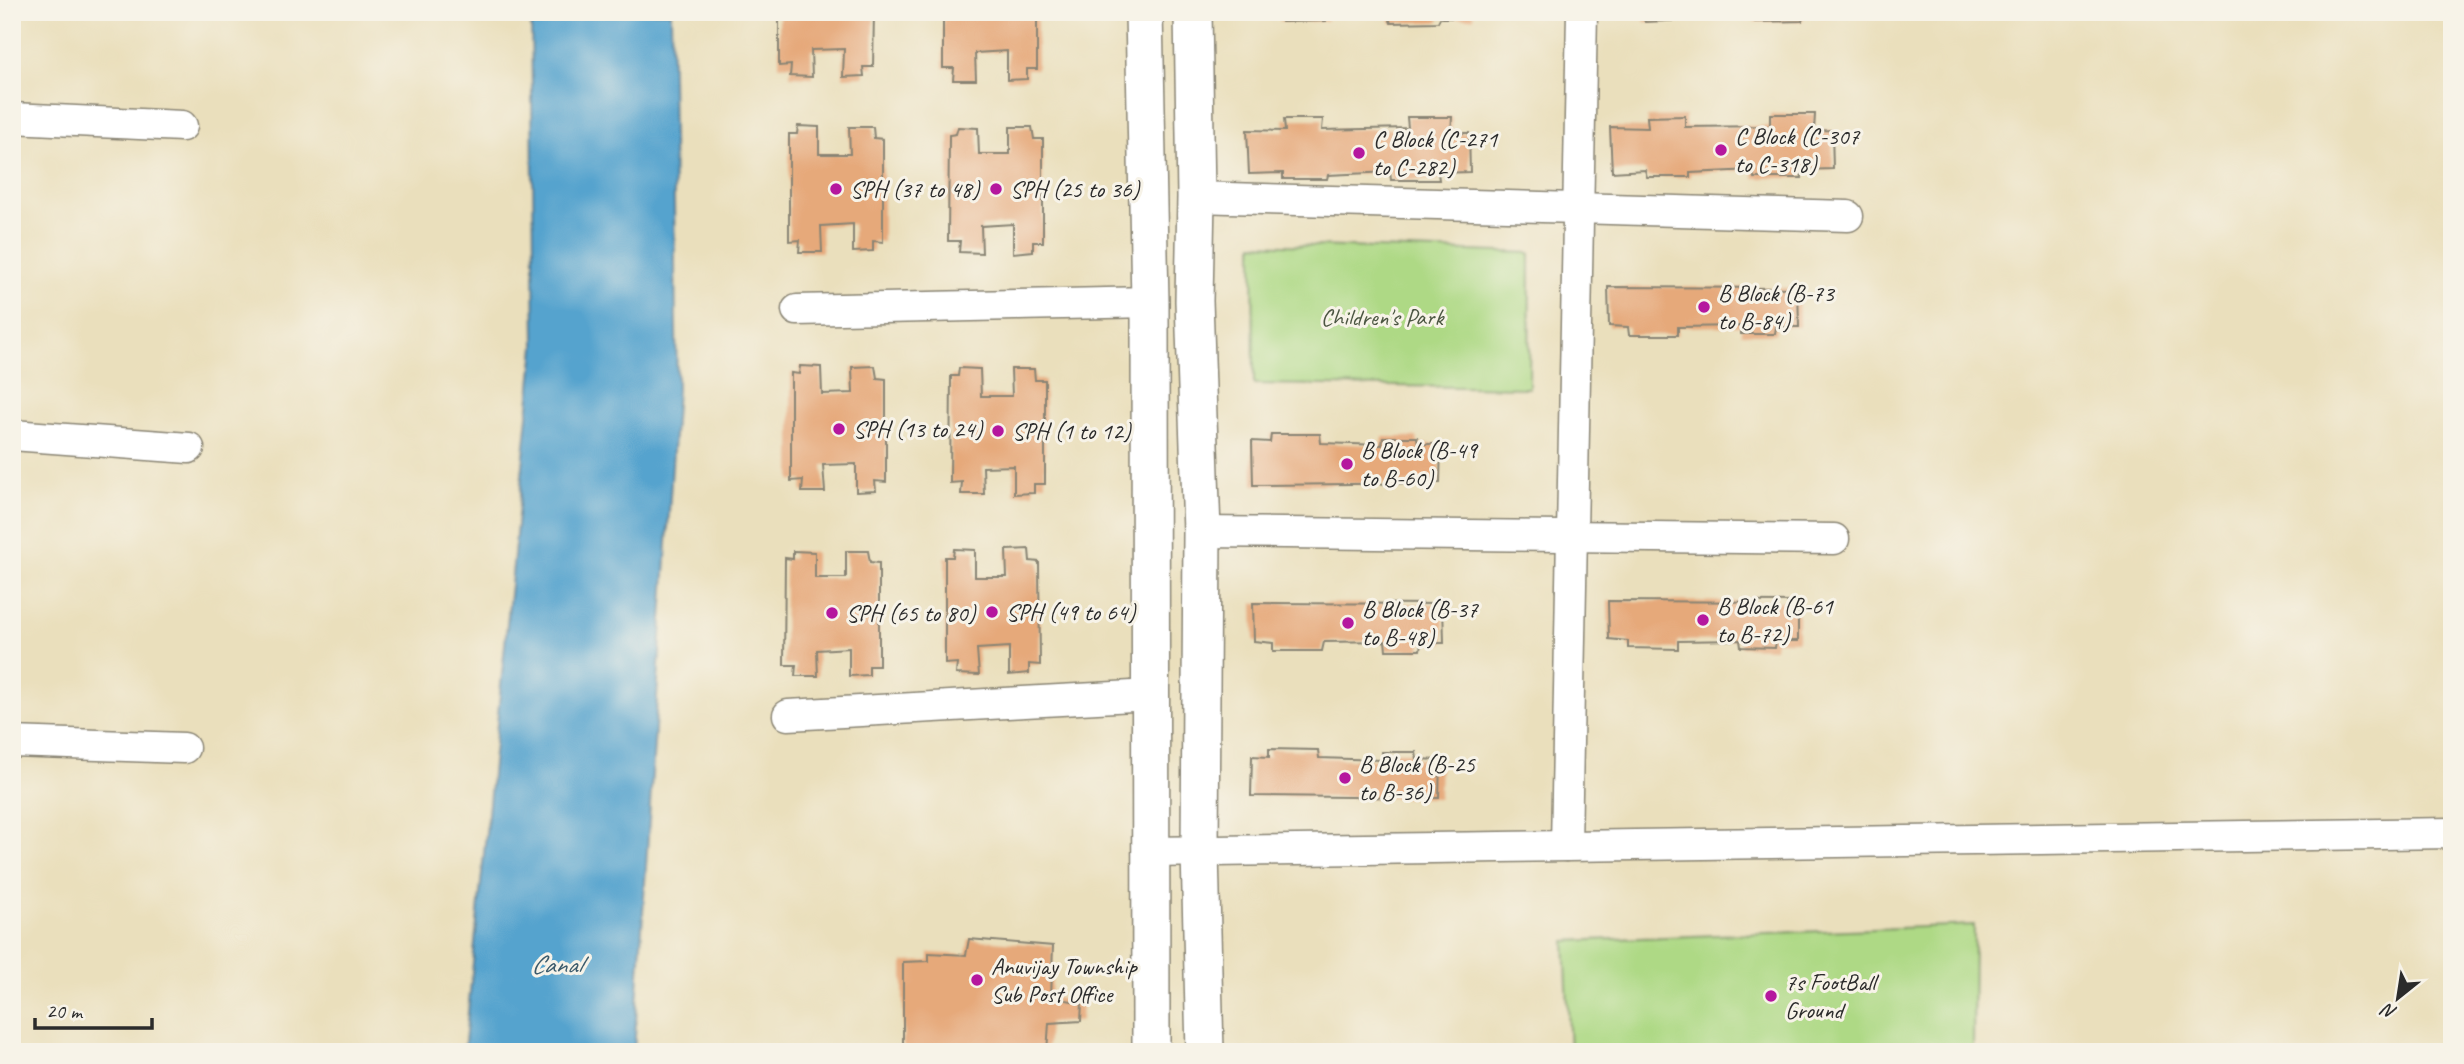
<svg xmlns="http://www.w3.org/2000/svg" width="2464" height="1064" font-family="Caveat,sans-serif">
<rect width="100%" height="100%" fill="#f7f3e8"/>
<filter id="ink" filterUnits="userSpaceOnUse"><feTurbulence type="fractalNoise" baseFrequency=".0143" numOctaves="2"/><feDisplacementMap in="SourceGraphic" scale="14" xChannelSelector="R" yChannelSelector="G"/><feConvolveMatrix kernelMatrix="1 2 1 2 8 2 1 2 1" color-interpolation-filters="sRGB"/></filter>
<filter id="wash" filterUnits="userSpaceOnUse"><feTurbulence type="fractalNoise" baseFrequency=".00686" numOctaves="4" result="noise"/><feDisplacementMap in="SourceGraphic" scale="28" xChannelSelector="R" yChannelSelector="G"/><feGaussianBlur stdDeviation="1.57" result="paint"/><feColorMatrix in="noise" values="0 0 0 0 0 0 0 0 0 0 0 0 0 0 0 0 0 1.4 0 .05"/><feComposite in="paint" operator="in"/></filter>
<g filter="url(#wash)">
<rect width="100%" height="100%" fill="#eadfbc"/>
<!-- green -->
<g fill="#aed985" stroke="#6c8258" stroke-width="2">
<polygon points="1253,244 1530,253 1529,388 1254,384"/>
<polygon points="1974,925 1973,1052 1570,1052 1565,941"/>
</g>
<!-- water -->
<polygon fill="#54a3ce" stroke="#40677c" stroke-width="2" points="531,12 671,12 677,389 634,1052 464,1052 535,346"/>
<g id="blocks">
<!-- building -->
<g fill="#e6a97a">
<polygon points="779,12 874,12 873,67 863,67 864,76 843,77 844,49 811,50 812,77 790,76 791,65 779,66"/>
<polygon points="943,12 1037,12 1037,69 1027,69 1027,79 1007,80 1007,51 975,53 976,80 953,80 954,68 943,68"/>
<polygon points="1245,12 1329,12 1326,21 1281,22 1278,16 1245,18"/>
<polygon points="1370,12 1473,12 1474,18 1440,18 1438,22 1391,23 1388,15 1370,14"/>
<polygon points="1608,12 1693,12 1691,20 1645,22 1642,15 1608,17"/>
<polygon points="1751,12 1837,12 1838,17 1804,16 1802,21 1755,22"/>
<polygon points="1770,114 1815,114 1814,131 1832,130 1833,169 1801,170 1802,178 1754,178 1753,170 1690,173 1690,177 1647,177 1645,170 1612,172 1610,127 1648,128 1647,117 1685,116 1685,127 1770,126"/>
<polygon points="1407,117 1452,117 1451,133 1469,133 1470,172 1438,173 1439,180 1391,180 1390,172 1328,175 1327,179 1283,179 1283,173 1249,174 1247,130 1285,131 1284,119 1323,119 1322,130 1408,128"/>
<polygon points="798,126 819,127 819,154 850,154 849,127 873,127 874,138 883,139 883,242 873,241 873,251 853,252 853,224 821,226 822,252 799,252 800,240 789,241 789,134 797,134"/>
<polygon points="958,127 978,128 979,154 1010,154 1010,127 1032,127 1034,139 1043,139 1043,242 1033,242 1033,251 1013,253 1013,224 981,226 982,253 959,252 960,241 948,241 949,135 956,134"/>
<polygon points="1608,287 1798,288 1799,327 1776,327 1775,334 1741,334 1741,326 1678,327 1678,335 1629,335 1628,327 1609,326"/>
<polygon points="800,366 821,367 822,394 853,393 852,367 875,366 877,378 886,379 886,482 875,481 876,491 856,492 856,464 823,465 825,492 802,492 803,480 791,481 791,373 799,374"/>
<polygon points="959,368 980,369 981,396 1012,396 1011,369 1034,369 1035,380 1045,380 1045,484 1034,484 1034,493 1014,494 1014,466 983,467 984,494 961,494 962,482 950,483 951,376 958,376"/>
<polygon points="1271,434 1320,434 1321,443 1382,445 1383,437 1417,437 1418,444 1441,444 1440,483 1253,485 1252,441 1270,442"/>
<polygon points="954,549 975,550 975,577 1007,577 1006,550 1029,549 1030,561 1039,562 1040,665 1029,664 1029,673 1009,675 1009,647 977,649 979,675 956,674 957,663 945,664 945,557 953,557"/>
<polygon points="793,551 815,552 815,578 846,578 846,551 868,551 870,562 879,563 879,666 869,666 869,675 849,676 849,648 817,650 818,676 795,676 796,665 784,665 785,558 793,559"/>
<polygon points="1608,601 1798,602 1798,641 1776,641 1775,648 1741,647 1740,640 1678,641 1678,649 1628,648 1628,641 1609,639"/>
<polygon points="1253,603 1443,604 1444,643 1421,643 1420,650 1386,650 1385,641 1324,642 1322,651 1273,651 1273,643 1254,641"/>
<polygon points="1269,749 1318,750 1319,758 1382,760 1382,752 1416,752 1417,759 1440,760 1439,798 1251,796 1252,756 1269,757"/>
<polygon points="969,939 1053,946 1051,997 1082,1003 1081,1021 1049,1023 1047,1052 983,1052 983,1049 908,1052 903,1045 903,962 929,961 929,953 966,955"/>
</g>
</g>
</g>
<g filter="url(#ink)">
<use href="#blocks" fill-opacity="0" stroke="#8a8574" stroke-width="2"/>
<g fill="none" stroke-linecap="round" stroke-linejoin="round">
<!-- minor casing -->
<g stroke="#8a8574" stroke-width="33">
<g id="minor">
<polyline points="12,118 182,126"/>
<polyline points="1196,197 1848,216"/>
<polyline points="797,310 1150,302"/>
<polyline points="12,435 189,448"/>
<polyline points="1202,532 1834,539"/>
<polyline points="788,715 1151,695"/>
<polyline points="12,742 184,748"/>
<polyline points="1566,846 1582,12"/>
<polyline points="1151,852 2452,833"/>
</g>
</g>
<!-- tertiary casing -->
<g stroke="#8a8574" stroke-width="40">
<g id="tertiary">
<polyline points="1144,12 1150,302 1151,1052"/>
<polyline points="1193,12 1196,197 1194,301 1202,532 1200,852 1205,1052"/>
</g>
</g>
<!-- minor -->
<use href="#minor" stroke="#fff" stroke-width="30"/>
<!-- tertiary -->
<use href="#tertiary" stroke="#fff" stroke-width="37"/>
</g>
</g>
<!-- markers -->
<g fill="#b5179e" stroke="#f7f3e8" stroke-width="2.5">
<circle cx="1721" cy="150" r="7"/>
<circle cx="1359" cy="153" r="7"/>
<circle cx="836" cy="189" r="7"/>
<circle cx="996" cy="189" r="7"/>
<circle cx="1704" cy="307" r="7"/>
<circle cx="839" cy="429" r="7"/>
<circle cx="998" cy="431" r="7"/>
<circle cx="1347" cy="464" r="7"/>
<circle cx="992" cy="612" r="7"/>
<circle cx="832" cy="613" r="7"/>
<circle cx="1703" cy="620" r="7"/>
<circle cx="1348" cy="623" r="7"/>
<circle cx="1345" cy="778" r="7"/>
<circle cx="977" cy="980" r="7"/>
<circle cx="1771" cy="996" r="7"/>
</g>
<g text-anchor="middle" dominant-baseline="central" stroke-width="6" stroke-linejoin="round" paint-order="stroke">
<!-- poi labels -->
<g font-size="24" fill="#2b2b2b" stroke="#f7f3e8" text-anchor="start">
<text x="1735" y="136">C Block (C-307<tspan x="1735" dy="28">to C-318)</tspan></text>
<text x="1373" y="139">C Block (C-271<tspan x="1373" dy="28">to C-282)</tspan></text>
<text x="850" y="189">SPH (37 to 48)</text>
<text x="1010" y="189">SPH (25 to 36)</text>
<text x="1718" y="293">B Block (B-73<tspan x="1718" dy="28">to B-84)</tspan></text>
<text x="853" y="429">SPH (13 to 24)</text>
<text x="1012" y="431">SPH (1 to 12)</text>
<text x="1361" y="450">B Block (B-49<tspan x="1361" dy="28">to B-60)</tspan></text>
<text x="1717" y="606">B Block (B-61<tspan x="1717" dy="28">to B-72)</tspan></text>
<text x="1362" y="609">B Block (B-37<tspan x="1362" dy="28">to B-48)</tspan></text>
<text x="1006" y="612">SPH (49 to 64)</text>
<text x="846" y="613">SPH (65 to 80)</text>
<text x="1359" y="764">B Block (B-25<tspan x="1359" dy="28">to B-36)</tspan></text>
<text x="991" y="966">Anuvijay Township<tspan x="991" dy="28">Sub Post Office</tspan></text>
<text x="1785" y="982">7s FootBall<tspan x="1785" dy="28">Ground</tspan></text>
</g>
<!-- park labels -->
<g font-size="24" fill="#4c5642" stroke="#f7f3e8">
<text x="1382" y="317">Children's Park</text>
</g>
<!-- water labels -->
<g font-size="26" font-style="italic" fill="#3b5b6c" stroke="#f7f3e8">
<text x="556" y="964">Canal</text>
</g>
</g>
<!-- margin -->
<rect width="2464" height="1064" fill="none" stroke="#f7f3e8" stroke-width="42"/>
<!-- north arrow -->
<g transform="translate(2398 998) rotate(210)" stroke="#f7f3e8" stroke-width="5" paint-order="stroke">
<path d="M0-5L12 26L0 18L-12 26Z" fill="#2b2b2b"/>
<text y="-10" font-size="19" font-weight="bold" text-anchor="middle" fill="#2b2b2b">N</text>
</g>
<!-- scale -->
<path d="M35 1018v10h117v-10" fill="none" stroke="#2b2b2b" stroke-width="3.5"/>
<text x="46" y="1018" font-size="21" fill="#2b2b2b" stroke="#f7f3e8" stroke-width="5" paint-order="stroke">20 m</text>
</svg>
